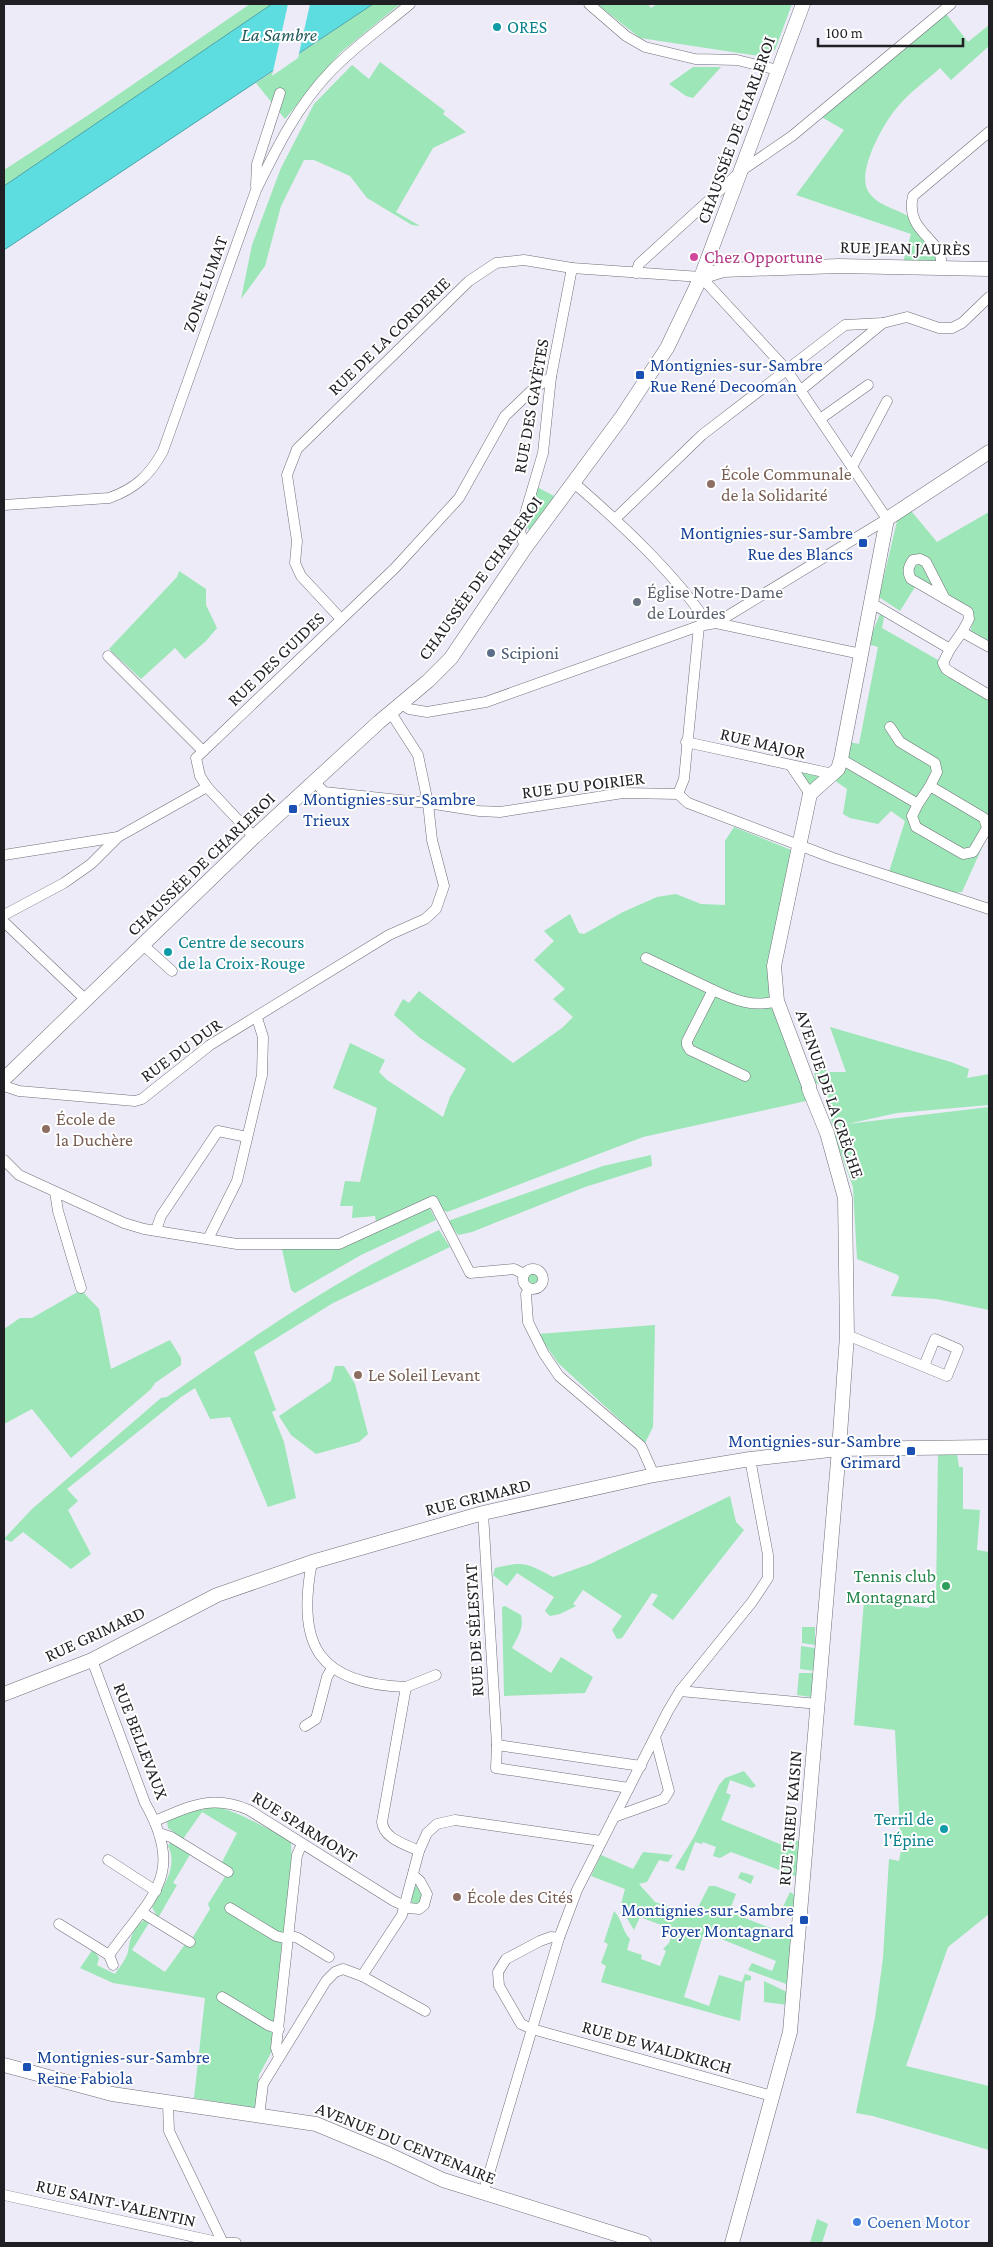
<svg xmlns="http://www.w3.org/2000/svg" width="993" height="2247" font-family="'Crimson Pro',serif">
<rect width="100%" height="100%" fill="#ecebf7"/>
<!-- green -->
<g fill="#9ce6b7">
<polygon points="250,4 272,4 4,186 4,170 87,116"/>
<polygon points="373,4 400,4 340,53 285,119 256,83"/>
<polygon points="597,4 648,4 651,8 657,4 792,4 775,50 765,57 640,38"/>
<path d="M943 10 968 42 989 25V46L951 80 940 68C926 81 907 94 895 110 882 126 854 176 870 194 881 208 901 209 913 220 924 231 933 248 941 261L902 266 911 234 796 195 844 130 818 115Z"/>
<polygon points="380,62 445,111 443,114 466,132 433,148 396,212 420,226 412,225 367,198 350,176 314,160 304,160 281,206 265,266 241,299 252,245 281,168 314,104 352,65 369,79"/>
<polygon points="693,67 721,67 693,98 686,96 669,84"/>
<polygon points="537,487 556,497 530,531 525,525"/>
<polygon points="907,506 937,542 989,512 989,647 970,632 973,622 968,612 915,587 900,611 879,597 898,517"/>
<polygon points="179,571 206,589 206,605 217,628 206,641 185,659 175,648 141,679 109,649 177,577"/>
<polygon points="880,614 884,617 882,628 989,689 989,832 962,892 950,893 889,872 905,821 891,811 878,824 850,818 843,814 847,789 834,780 849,742 859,744 878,647 871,645 870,638"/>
<polygon points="800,768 826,773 815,787 806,783"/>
<polygon points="734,827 794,851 774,987 805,1090 803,1091 806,1101 643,1137 447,1212 430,1203 429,1207 436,1220 361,1255 295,1293 291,1290 282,1249 296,1247 330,1248 377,1228 375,1216 352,1218 353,1206 340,1206 345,1181 360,1182 377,1108 333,1088 350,1043 385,1060 379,1072 387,1080 443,1117 450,1097 466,1069 420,1038 394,1015 403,999 409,1003 419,991 513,1063 562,1028 573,1017 553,999 565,989 534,960 554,941 544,931 570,914 579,933 584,934 623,912 657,897 676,894 701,904 725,905 725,841"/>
<polygon points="830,1027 951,1062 969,1069 967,1078 989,1074 989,1105 897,1113 847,1124 989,1107 989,1310 936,1299 891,1296 899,1278 898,1275 857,1259 853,1187 833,1132 839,1134 839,1125 832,1126 826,1086 815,1083 814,1065 830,1072 846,1072"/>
<polygon points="651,1155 652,1166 585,1187 472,1232 458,1235 448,1221 603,1166"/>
<path d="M439 1230 450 1247 333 1303 254 1352 276 1410 272 1412 284 1442 296 1498 268 1507 230 1417 210 1419 195 1388 181 1397 67 1489 78 1501 68 1510 91 1554 71 1569 23 1532 11 1542 4 1539 32 1509 161 1398 167 1397C254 1336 342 1275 439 1230Z"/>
<circle cx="533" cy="1279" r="10"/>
<polygon points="81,1290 99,1309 111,1369 170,1340 181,1358 181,1365 155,1383 151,1389 71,1458 32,1409 4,1424 4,1329 20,1318 32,1318"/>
<polygon points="655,1325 653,1427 645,1443 558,1363 538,1334"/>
<polygon points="335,1366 344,1366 355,1384 368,1434 359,1442 316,1454 291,1435 279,1416 331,1381"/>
<polygon points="938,1452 957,1454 959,1467 963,1467 963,1509 980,1510 977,1550 989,1552 989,1914 948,1947 906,2066 989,2086 989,2150 873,2116 856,2113 875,2018 883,1958 889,1859 899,1861 901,1850 895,1730 854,1725 864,1601 928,1608 936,1601"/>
<path d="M730 1496 736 1522 744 1530 673 1620 652 1605 658 1595 652 1593 622 1638 617 1639 612 1630 622 1616 583 1590 573 1604 576 1606 560 1614 550 1616 545 1611 554 1597 517 1573 507 1586 493 1575 495 1568C525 1561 526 1563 553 1577L590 1564Z"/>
<path d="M505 1606 521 1615C524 1629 518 1636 512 1648L551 1673 561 1657 593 1677 585 1693 504 1696 502 1607Z"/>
<polygon points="802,1627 815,1627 815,1645 802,1643"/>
<polygon points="801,1646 815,1648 814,1671 800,1669"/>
<polygon points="799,1673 814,1673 811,1697 797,1695"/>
<polygon points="744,1771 756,1786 752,1788 730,1780 726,1793 731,1795 721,1820 787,1847 791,1838 802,1843 798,1877 731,1852 720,1858 713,1856 716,1847 703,1842 702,1844 695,1842 684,1871 675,1868 694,1837 719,1785 725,1778"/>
<path d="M208 1806C228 1805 271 1831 291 1841L293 1890 282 1942 272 2051 259 2075 256 2108 194 2098 205 1998 113 1983 80 1968 93 1949 99 1958 97 1965 115 1974C119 1968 126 1959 128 1952 130 1939 132 1928 144 1920L149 1923 132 1950 165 1972 186 1943 190 1942 210 1909 208 1904 228 1872 221 1864 237 1833 202 1812 183 1839 168 1828 167 1821 199 1808 203 1810Z"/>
<path d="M172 1840 191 1853 173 1883 177 1885 158 1918 152 1907C162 1888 179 1867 168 1846Z"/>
<path d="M643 1852 673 1855 668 1862 659 1860 647 1882 639 1884 655 1902 694 1915 709 1886H715L736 1894 729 1912 781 1932 783 1927 794 1931 789 1985 748 1970 752 1963 772 1971 776 1961 704 1932 684 1997 709 2006 719 1975 742 1982 745 1974 751 1976V1980L745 1981 740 2021 601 1982 606 1966 601 1963 608 1944 604 1942 614 1911C622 1919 622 1931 630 1939L627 1950 642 1955 641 1959 660 1966 666 1951 663 1949 669 1943 674 1930 640 1917 634 1930 625 1915 629 1911 621 1904 625 1889 591 1876 601 1855 633 1869Z"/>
<polygon points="741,1872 754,1876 751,1884 738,1878"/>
<polygon points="416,1885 423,1897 417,1906 412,1903 411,1897"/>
<polygon points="790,1892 798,1897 795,1918 781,1911"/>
<polygon points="764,1981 791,1994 789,2005 764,2002"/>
<polygon points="817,2219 828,2224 822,2243 810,2243"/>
</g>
<!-- water -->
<polygon fill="#5ddde0" stroke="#4ba4a8" points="272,4 373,4 4,250 4,186"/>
<!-- pier -->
<polygon fill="#ecebf7" points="288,4 310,4 298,58 272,76"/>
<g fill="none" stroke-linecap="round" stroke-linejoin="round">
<!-- street casing -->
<g stroke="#6f6f79" stroke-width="11">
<g id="street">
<polyline points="589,4 626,36 645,47 695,59 737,60 778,70"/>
<polyline points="256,186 257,164 280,93"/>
<path d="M941 266C945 239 904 233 913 196L989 132"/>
<polyline points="636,273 639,264 741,171 792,136 951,4"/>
<polyline points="801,390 883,323"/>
<polyline points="820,419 868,385"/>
<polyline points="852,467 887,401"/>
<path d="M573 482C618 521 675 573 708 624"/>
<path d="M4 505 109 498C135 489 150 475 163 451L256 190C277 147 298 105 331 71 355 46 384 26 410 4"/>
<polyline points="615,519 702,435 845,325 883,323 907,317 939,328 952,328 962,323 989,297"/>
<polyline points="525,548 520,531 543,453 551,377 572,268"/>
<path d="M945 599 926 562 920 559 913 560C908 567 907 572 911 579L968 612 969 619 962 632"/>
<polyline points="873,604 950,649"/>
<polyline points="341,619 301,576 295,563 297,541 287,475 297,449 469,281 496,263 524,260 572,268 701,277 786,369 887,519 716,623 699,626 486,702 427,712 409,709 402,704"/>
<polyline points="716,623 861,654"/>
<polyline points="989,647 962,632 950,649 943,663 946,669 952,673 989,695"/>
<polyline points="108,656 203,751"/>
<polyline points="890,727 900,742 935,763 937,772 930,786"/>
<polyline points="686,742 833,774"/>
<polyline points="841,759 918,804 912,816 916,827 963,854 973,852 987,828 984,818 930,786 918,804"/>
<polyline points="791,766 810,794"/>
<polyline points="314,781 324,792 428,803 479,811 500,812 623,793 678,794 688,803 833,858 989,909"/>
<polyline points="207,787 254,837"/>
<polyline points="678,794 684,779 699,626"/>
<polyline points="4,855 118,837"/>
<polyline points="4,915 64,883 91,864 118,837 207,787 200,776 196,758 395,568 459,498 505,416 531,391 551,377"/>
<polyline points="4,922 86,1000"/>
<polyline points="143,945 172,971"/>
<polyline points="646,958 713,990"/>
<path d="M745 1076 690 1050 687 1045V1041L713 990C734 1000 754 1008 777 1001"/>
<polyline points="4,1086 19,1091 135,1101 142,1099 210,1045 389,935 425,919 436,909 444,886 432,840 428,803 418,755 391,713"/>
<polyline points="4,1160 19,1175 124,1223 144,1229 237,1244 339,1244 433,1201 470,1273 514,1269 524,1274"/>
<polyline points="55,1192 58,1211 81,1288"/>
<polyline points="156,1230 161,1216 218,1131 247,1137"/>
<polyline points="208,1239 237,1181 262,1075 263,1037 257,1018"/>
<circle cx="533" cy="1279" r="10"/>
<polyline points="529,1289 526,1294 528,1322 544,1354 559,1376 641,1446 654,1475"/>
<polyline points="847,1335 947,1376 958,1349 935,1339 924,1366"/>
<polyline points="483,1513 497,1745 496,1768 629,1788"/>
<path d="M312 1562C296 1645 318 1684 406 1687L382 1822C384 1839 405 1844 419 1851"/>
<path d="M92 1660 145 1803C187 1876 150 1897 109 1955L113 1965"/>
<polyline points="406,1687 436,1675"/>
<polyline points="680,1691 818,1704"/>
<polyline points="305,1726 316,1719 327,1677 332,1668"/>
<polyline points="497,1745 641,1766"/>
<polyline points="614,1817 664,1799 669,1791 655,1737"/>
<path d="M155 1821C190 1806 212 1794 249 1810L394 1901 409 1908 419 1909 424 1905 427 1894 420 1881 414 1876"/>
<polyline points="159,1833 171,1837 228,1872"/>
<polyline points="108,1860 156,1891"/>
<polyline points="230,1908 276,1936 288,1939"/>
<polyline points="141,1912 190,1942"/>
<polyline points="59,1924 109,1955"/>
<polyline points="288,1935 298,1938 329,1957"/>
<polyline points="559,1938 551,1937 540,1941 506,1959 498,1972 499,1986 521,2024 532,2029 772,2096"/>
<polyline points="222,1997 268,2025 279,2029"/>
<polyline points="425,2011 362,1976 402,1915 419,1851 427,1833 437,1824 455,1820 601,1841"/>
<polyline points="279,2057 276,2048 297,1855 302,1844"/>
<polyline points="168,2104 169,2131 223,2243"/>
<polyline points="259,2116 263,2084 326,1981 335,1972 343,1969 362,1976"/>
<polyline points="483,2194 559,1938 577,1890 668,1711 680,1691 752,1602 768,1578 768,1555 750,1459"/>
<polyline points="4,2195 222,2243"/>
<polyline points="225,2243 236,2243"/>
</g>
</g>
<!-- secondary casing -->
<g stroke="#6f6f79" stroke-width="15">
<g id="secondary">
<polyline points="701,277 723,270 839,266 989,269"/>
<polyline points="4,1079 254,837 379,722 428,681 451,658 525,548 621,418 667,348 701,277 803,4"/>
<polyline points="809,1086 777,1001 774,966 810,794 838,769 841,759 887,519 989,452"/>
<polyline points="4,1694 92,1660 217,1595 312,1562 483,1513 654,1475 750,1459 839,1449 989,1447"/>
<polyline points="4,2065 112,2094 316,2124 388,2154 443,2180 644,2243"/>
<polyline points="732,2243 790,2032 839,1449 847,1335 845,1198 827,1133 809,1089"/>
</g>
</g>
<!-- street -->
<use href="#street" stroke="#fff" stroke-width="10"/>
<!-- secondary -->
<use href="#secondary" stroke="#fff" stroke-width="14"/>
</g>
<!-- markers -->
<g fill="#0f9aa8" stroke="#fff" stroke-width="2">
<circle cx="497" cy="27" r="5"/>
<circle cx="168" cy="952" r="5"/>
<circle cx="944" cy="1829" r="5"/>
</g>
<circle fill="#d1479c" stroke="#fff" stroke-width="2" cx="694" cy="257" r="5"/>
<g fill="#1a4fb4" stroke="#fff" stroke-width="2">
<rect x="635" y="370" width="10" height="10" rx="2.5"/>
<rect x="858" y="538" width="10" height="10" rx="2.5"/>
<rect x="288" y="804" width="10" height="10" rx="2.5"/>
<rect x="906" y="1446" width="10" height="10" rx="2.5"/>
<rect x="799" y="1915" width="10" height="10" rx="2.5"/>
<rect x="22" y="2062" width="10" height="10" rx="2.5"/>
</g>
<g fill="#8d6e63" stroke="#fff" stroke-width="2">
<circle cx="711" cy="484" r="5"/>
<circle cx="46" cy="1129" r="5"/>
<circle cx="358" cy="1375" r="5"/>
<circle cx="457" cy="1897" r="5"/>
</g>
<circle fill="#6b7280" stroke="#fff" stroke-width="2" cx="637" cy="602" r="5"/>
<circle fill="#5c6f8a" stroke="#fff" stroke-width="2" cx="491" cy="653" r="5"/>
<circle fill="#2e9e5b" stroke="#fff" stroke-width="2" cx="946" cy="1586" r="5"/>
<circle fill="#3f7fe0" stroke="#fff" stroke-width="2" cx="857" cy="2222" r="5"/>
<g text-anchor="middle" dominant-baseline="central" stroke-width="4" stroke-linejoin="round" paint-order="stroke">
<!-- culture labels -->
<g font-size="18" fill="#0d838f" stroke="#fff" text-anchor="start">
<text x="507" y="27">ORES</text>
<text x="178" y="942">Centre de secours<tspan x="178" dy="21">de la Croix-Rouge</tspan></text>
<text x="934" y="1819" text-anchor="end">Terril de<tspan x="934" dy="21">l'Épine</tspan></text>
</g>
<!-- street labels -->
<g font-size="18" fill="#201f24" stroke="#fff">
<text transform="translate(736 130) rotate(-70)">CHAUSSÉE DE CHARLEROI</text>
<text transform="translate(905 248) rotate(1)">RUE JEAN JAURÈS</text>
<text transform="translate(205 284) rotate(-70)">ZONE LUMAT</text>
<text transform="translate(389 336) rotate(-44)">RUE DE LA CORDERIE</text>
<text transform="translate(531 406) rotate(-80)">RUE DES GAYÈTES</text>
<text transform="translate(480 578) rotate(-54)">CHAUSSÉE DE CHARLEROI</text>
<text transform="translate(276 659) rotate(-44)">RUE DES GUIDES</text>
<text transform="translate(763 743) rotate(13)">RUE MAJOR</text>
<text transform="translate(583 785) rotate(-7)">RUE DU POIRIER</text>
<text transform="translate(201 864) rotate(-44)">CHAUSSÉE DE CHARLEROI</text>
<text transform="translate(181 1050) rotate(-36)">RUE DU DUR</text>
<text transform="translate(830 1094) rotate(71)">AVENUE DE LA CRÈCHE</text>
<text transform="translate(478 1497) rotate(-14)">RUE GRIMARD</text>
<text transform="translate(474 1630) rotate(-93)">RUE DE SÉLESTAT</text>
<text transform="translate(95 1634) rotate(-25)">RUE GRIMARD</text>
<text transform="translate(141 1741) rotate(69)">RUE BELLEVAUX</text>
<text transform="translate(790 1818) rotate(-85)">RUE TRIEU KAISIN</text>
<text transform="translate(305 1827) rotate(32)">RUE SPARMONT</text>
<text transform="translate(657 2047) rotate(16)">RUE DE WALDKIRCH</text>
<text transform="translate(406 2143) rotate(22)">AVENUE DU CENTENAIRE</text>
<text transform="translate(116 2203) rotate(13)">RUE SAINT-VALENTIN</text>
</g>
<!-- hotel labels -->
<g font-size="18" fill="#b23c85" stroke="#fff" text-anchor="start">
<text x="704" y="257">Chez Opportune</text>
</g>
<!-- transit labels -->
<g font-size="18" fill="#164399" stroke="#fff" text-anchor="start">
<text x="650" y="365">Montignies-sur-Sambre<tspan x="650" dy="21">Rue René Decooman</tspan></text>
<text x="853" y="533" text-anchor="end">Montignies-sur-Sambre<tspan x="853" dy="21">Rue des Blancs</tspan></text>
<text x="303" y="799">Montignies-sur-Sambre<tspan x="303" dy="21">Trieux</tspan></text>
<text x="901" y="1441" text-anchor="end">Montignies-sur-Sambre<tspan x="901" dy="21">Grimard</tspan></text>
<text x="794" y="1910" text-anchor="end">Montignies-sur-Sambre<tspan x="794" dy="21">Foyer Montagnard</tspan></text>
<text x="37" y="2057">Montignies-sur-Sambre<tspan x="37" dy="21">Reine Fabiola</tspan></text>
</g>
<!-- education labels -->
<g font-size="18" fill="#785e54" stroke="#fff" text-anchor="start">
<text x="721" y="474">École Communale<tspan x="721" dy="21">de la Solidarité</tspan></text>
<text x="56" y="1119">École de<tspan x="56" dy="21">la Duchère</tspan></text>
<text x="368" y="1375">Le Soleil Levant</text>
<text x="467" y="1897">École des Cités</text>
</g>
<!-- worship labels -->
<g font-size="18" fill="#5b616d" stroke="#fff" text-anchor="start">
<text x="647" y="592">Église Notre-Dame<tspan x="647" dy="21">de Lourdes</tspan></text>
</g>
<!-- service labels -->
<g font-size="18" fill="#4e5e75" stroke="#fff" text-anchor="start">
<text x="501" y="653">Scipioni</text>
</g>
<!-- leisure labels -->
<g font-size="18" fill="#27864d" stroke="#fff" text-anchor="end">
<text x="936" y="1576">Tennis club<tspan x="936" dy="21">Montagnard</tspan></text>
</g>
<!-- shop labels -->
<g font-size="18" fill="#366cbe" stroke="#fff" text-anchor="start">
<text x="867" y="2222">Coenen Motor</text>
</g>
<!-- water labels -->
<g font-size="19" font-style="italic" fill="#245a5c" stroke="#fff">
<text x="279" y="34">La Sambre</text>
</g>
</g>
<!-- border -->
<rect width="993" height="2247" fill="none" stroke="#201f24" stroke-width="10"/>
<!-- scale -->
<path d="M818 38v8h145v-8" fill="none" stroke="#201f24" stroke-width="2.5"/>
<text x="826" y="38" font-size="15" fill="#201f24" stroke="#ffffff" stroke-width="4" paint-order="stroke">100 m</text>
</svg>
